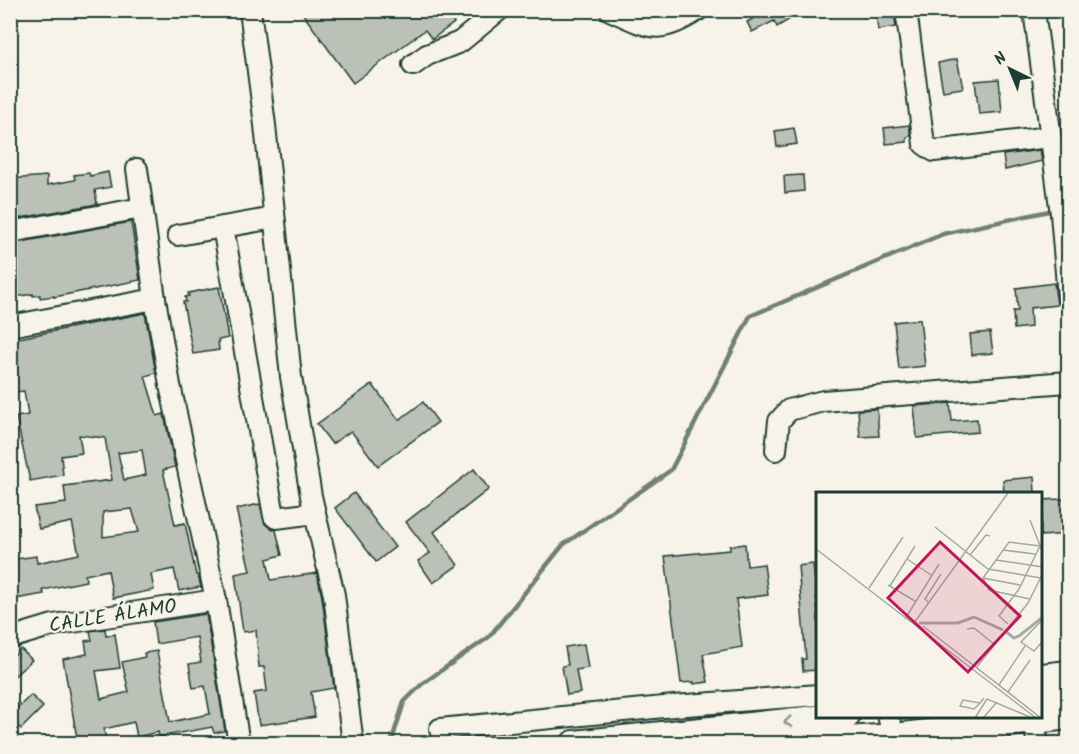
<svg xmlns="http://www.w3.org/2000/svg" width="1079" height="754" font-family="Kalam,sans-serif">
<rect width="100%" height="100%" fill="#f7f3e8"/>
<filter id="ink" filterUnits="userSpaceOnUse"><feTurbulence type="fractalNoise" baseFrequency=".0167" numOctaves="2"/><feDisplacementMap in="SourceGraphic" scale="12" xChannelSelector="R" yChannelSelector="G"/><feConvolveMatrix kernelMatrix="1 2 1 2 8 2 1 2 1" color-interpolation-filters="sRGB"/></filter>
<g filter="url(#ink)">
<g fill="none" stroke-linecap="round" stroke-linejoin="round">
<!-- stream -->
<polyline stroke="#6f8077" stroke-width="4.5" points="391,743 404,702 422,684 489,637 563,545 671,470 750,316 943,234 1049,211"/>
</g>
<!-- building -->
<g fill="#bbc1b6" stroke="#1f3d34" stroke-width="1.5" fill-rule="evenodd">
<polygon points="300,10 445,10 454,23 432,39 425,30 353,83"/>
<polygon points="768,10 805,10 777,27 774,21 752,32 747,22"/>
<polygon points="894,12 896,27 878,30 876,14"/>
<polygon points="957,59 963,88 943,91 938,63"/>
<polygon points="999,79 1002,112 979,114 975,81"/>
<polygon points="909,125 911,136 907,137 907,142 886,144 884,128"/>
<polygon points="794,128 797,144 777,147 775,131"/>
<polygon points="1040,150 1042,161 1005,170 1003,155"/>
<polygon points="108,172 111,187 95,190 97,204 10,220 10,179 47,176 47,185 75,180 74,175 89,173 90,176"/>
<polygon points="803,175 804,191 785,193 784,176"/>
<polygon points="131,222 140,280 54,297 54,296 40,298 40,295 33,296 33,294 15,297 10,272 10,244"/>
<polygon points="1054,283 1057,305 1030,308 1031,327 1014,329 1013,311 1018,311 1016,288"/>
<polygon points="219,287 228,338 218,340 219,350 193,354 183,302 186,302 185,297 189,296 188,293"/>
<path d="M145 313 156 373 145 376 157 416 164 414 175 467 163 470 175 525 185 523 196 575H198L201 587 179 591 174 569 151 574 154 590 113 598 108 570 85 575 86 581 43 590 44 594 10 600V560L36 556 37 563 79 554 72 522 39 529 34 507 66 503 64 486 112 480 105 438 79 435 82 453 61 456 63 475 30 481 16 417 28 415 24 391 16 392 12 364 18 362 14 339ZM142 450 146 475 124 480 118 453ZM132 509 139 532 103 537V512Z"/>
<polygon points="920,319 925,366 899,369 894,322"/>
<polygon points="990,332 993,353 972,355 970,334"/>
<polygon points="372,384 399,420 423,402 438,422 378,466 351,431 332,444 317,424"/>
<polygon points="950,403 952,421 977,419 978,432 917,438 914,406"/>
<polygon points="877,409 879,436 860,437 858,410"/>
<polygon points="474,469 489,489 434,532 458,565 433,583 418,561 430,553 406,522"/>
<polygon points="1034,477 1035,493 1004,493 1003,480"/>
<polygon points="354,493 395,547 376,562 335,508"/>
<polygon points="1064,499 1065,519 1068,519 1068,534 1041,536 1041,500"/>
<polygon points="260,504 265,524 272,529 276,530 282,555 267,559 271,580 317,573 322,597 334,688 311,692 315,717 259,725 254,693 267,691 264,667 259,667 256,630 243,632 235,574 250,571 236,509"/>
<polygon points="745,544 747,566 764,564 768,595 736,599 742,647 703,654 708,682 694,684 694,682 681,683 665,556 730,550 730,546"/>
<polygon points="813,564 818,615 818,670 803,671 802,659 806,659 798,566"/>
<polygon points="206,614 225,731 214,733 212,727 159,737 158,732 137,737 134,722 104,729 106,741 78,744 63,659 87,654 85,641 92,640 90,631 105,629 106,636 115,634 120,668 96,671 101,699 129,692 122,662 145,657 144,653 157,651 170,722 210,714 205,686 193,688 189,664 201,662 197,637 156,644 153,622"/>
<polygon points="584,644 588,668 576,670 580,693 567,695 562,666 568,665 565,647"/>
<polygon points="21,649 32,660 10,680 10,659"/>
<polygon points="31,695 43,707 21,729 10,718 10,715"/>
</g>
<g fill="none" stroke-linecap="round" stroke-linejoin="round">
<!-- minor casing -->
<g stroke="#1f3d34" stroke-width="24">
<g id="minor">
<polyline points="250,10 265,125 291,377 311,496 334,595 353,744"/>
<path d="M610 10C651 28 657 36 698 10"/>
<polyline points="906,10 924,144 934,151 1049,137"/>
<polyline points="1034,10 1061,214 1068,297"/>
<polyline points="413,65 427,55 460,42 499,10"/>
<polyline points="137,169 155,299 170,385 216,600 239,744"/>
<polyline points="223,227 274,516 276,518 315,513"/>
<polyline points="10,232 142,208"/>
<polyline points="178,235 274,218"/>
<polyline points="10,326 155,299"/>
<polyline points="776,450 779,421 789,410 823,401 1068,382"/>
<polyline points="10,638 53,625 216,600"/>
<polyline points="1042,674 1068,671"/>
<polyline points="888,716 896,744"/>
<polyline points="1033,719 1038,744"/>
<polyline points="440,729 674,706 818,695"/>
</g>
</g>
<!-- major casing -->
<g stroke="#1f3d34" stroke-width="30">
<g id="major">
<polyline points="1042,696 1068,694"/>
<polyline points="574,744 846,716"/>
<polyline points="780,744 895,737 1068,716"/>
</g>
</g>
<!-- minor -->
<use href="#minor" stroke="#f7f3e8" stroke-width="20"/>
<!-- major -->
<use href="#major" stroke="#f7f3e8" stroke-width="26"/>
</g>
<!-- one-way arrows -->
<defs><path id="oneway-chevron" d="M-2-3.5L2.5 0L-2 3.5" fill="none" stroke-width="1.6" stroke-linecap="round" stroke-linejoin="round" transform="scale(1.5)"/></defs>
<use stroke="#8b988e" href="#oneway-chevron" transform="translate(788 722) rotate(174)"/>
</g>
<g text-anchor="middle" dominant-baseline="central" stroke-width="4.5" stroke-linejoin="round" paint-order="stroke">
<!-- street labels -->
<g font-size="20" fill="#1f3d34" stroke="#f7f3e8">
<text transform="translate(113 617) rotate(-9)">CALLE ÁLAMO</text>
</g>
</g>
<!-- overview -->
<g transform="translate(816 492)">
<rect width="226" height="226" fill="#f7f3e8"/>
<path fill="none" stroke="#a4ada3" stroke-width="3" d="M103 131H142L158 125 187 138M189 139 198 146 203 144 227 125"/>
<path fill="none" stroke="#a1aaa0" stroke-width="1.5" d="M214 28 227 61M119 35 172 77 225 86M0 57 220 226M187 58 219 62M154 63 170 43 174 44M91 67 115 83M180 68 227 75M167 86 204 93M72 93 99 109M74 94 99 54M53 96 87 45M214 107 173 98 167 86 193 50 224 54M112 110 109 107 125 82M89 127 123 72M227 127 205 150 218 159 227 149M98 131 192 1M192 132 183 124 203 97 224 54M107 134 225 226M151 137 158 136 178 152M160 176 212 111 227 81M183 193 209 154M192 200 214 168M164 211 147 208 144 214 158 217 164 211 168 206M159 226 171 207 214 225M167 226 181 210"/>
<path fill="#c2185b" fill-opacity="0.15" stroke="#c2185b" stroke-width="3" d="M124 50 204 124 152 180 72 106Z"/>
<rect width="226" height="226" fill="none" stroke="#1f3d34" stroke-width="3"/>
</g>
<!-- margin -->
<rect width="1079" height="754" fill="none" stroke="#f7f3e8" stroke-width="36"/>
<rect x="18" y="18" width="1043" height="718" fill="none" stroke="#1f3d34" stroke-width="2" filter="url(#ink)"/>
<!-- north arrow -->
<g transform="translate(1010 69) rotate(317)" stroke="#f7f3e8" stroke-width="4.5" paint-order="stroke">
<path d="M0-4.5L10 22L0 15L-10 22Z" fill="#1f3d34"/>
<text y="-9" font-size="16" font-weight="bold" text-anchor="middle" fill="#1f3d34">N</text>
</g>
</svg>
